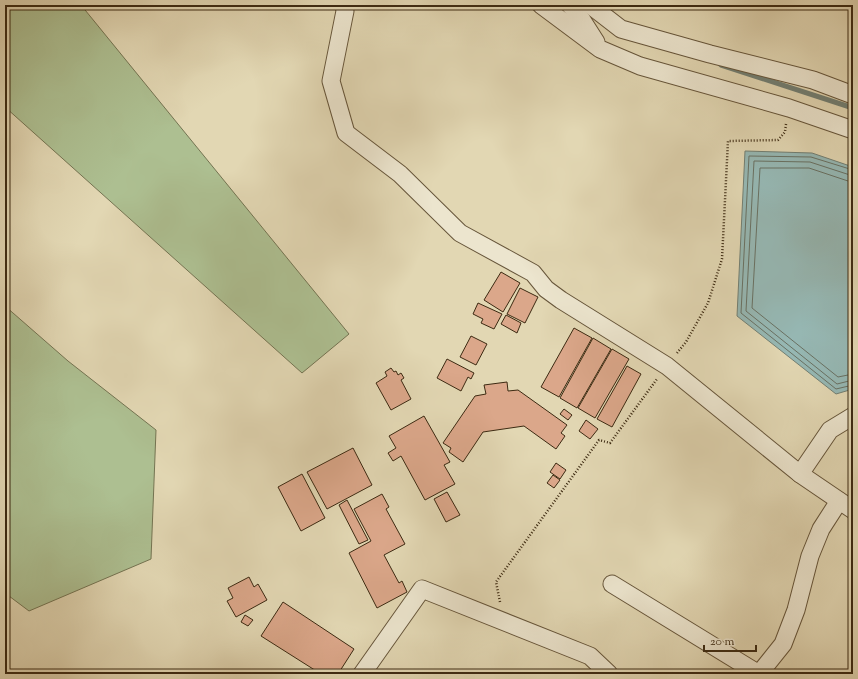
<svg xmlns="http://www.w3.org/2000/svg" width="858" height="679" font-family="'Sorts Mill Goudy',serif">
<rect width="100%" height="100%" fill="#e2d7b3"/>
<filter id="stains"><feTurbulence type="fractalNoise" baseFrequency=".005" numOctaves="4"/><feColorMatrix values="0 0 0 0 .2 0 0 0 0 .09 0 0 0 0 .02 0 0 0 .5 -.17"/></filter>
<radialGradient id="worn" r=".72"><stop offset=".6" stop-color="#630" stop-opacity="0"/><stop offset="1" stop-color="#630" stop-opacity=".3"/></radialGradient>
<!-- green -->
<g fill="#adbf91" stroke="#747452">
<polygon points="5,5 81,5 349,334 302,373 5,107"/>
<polygon points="5,306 68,361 156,430 151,559 29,611 5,593"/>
</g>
<!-- water -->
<polygon fill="#96b8b4" stroke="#727f73" points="745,151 812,153 853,167 853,389 836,394 737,316"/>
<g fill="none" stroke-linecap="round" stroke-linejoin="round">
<!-- shore -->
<g stroke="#697163" stroke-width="1">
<polyline points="853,170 811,157 749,156 741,313 836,389 853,385"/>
<polyline points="853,176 810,162 754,161 746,311 837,384 853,380"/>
<polyline points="853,182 848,181 809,168 760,168 752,308 838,377 853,374"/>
</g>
<!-- stream -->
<polyline stroke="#727f73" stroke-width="5" points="721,65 853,108"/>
</g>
<!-- building -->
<g fill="#dba78a" stroke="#3c2a12">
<polygon points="501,272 520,283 503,312 484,300"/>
<polygon points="520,288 538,297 525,323 507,314"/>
<polygon points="478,303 502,314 494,329 481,323 483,319 473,314"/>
<polygon points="506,315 521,323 517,333 501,324"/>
<polygon points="574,328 592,338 559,397 541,387"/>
<polygon points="471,336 487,344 476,365 460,357"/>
<polygon points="593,338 611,349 577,408 560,398"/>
<polygon points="612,349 629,359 595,418 578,408"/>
<polygon points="447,359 474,373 471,379 468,377 461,391 437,378"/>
<polygon points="627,366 641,374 612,427 597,419"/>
<polygon points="391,368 394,372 396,371 398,375 401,373 404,378 401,380 411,399 391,410 376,383 387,376 385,372"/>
<polygon points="507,382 508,391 518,390 567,425 561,433 565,436 556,449 524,426 483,432 463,462 449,452 451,448 443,443 475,396 486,394 484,385"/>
<polygon points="564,409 572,415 568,420 560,414"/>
<polygon points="424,416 450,462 444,465 455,484 425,500 401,456 393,461 388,453 396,448 389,436"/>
<polygon points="586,420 598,429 590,439 579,431"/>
<polygon points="353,448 372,485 327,509 307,472"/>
<polygon points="556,463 566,470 560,479 550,472"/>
<polygon points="302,474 325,518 301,531 278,487"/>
<polygon points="553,475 560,480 554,488 547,483"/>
<polygon points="447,492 460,515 446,522 434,499"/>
<polygon points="382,494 389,507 386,509 405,544 384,555 399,583 402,581 407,592 377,608 349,553 371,541 354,509"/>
<polygon points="347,500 368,540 359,544 339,505"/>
<polygon points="249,577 254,587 258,584 267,600 236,617 227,601 233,598 228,588"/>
<polygon points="283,602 354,649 338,674 321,674 261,636"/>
<polygon points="245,615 253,620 248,626 241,622"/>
</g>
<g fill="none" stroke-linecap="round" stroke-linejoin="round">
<!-- street casing -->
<g stroke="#66553a" stroke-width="19">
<g id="street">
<polyline points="344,5 345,11 331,81 346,133 400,174 460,233 533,273 546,289 561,300 667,366 800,474 853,510"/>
<polyline points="541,5 600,49 640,66 789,108 853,130"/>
<polyline points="570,5 582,20 596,42"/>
<polyline points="590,5 621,29 710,54 813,80 853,95"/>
<polyline points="800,474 830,430 853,416"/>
<polyline points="612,584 759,674 783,644 796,610 810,556 821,529 839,501"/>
<polyline points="362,674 422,589 590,656 609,674"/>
</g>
</g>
<!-- path -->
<g stroke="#3c2a12" stroke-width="2.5" stroke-dasharray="1 2" stroke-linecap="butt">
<polyline points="677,353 686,342 708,303 722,259 728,141 778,140 785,132 786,124"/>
<polyline points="500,602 496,582 599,440 610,443 657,379"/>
</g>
<!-- street -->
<use href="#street" stroke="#ece5ce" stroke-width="17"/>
</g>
<!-- margin -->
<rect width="858" height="679" fill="none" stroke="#e2d7b3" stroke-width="20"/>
<rect x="6" y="6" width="846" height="667" fill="none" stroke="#3c2a12" stroke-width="2"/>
<rect x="10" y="10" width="838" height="659" fill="none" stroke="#3c2a12"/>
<!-- scale -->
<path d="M704 645v6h52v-6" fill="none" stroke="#3c2a12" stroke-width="2"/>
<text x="710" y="645" font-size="12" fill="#3c2a12" stroke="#ece5ce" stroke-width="3" paint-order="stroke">20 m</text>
<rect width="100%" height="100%" filter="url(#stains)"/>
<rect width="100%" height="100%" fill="url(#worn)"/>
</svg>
